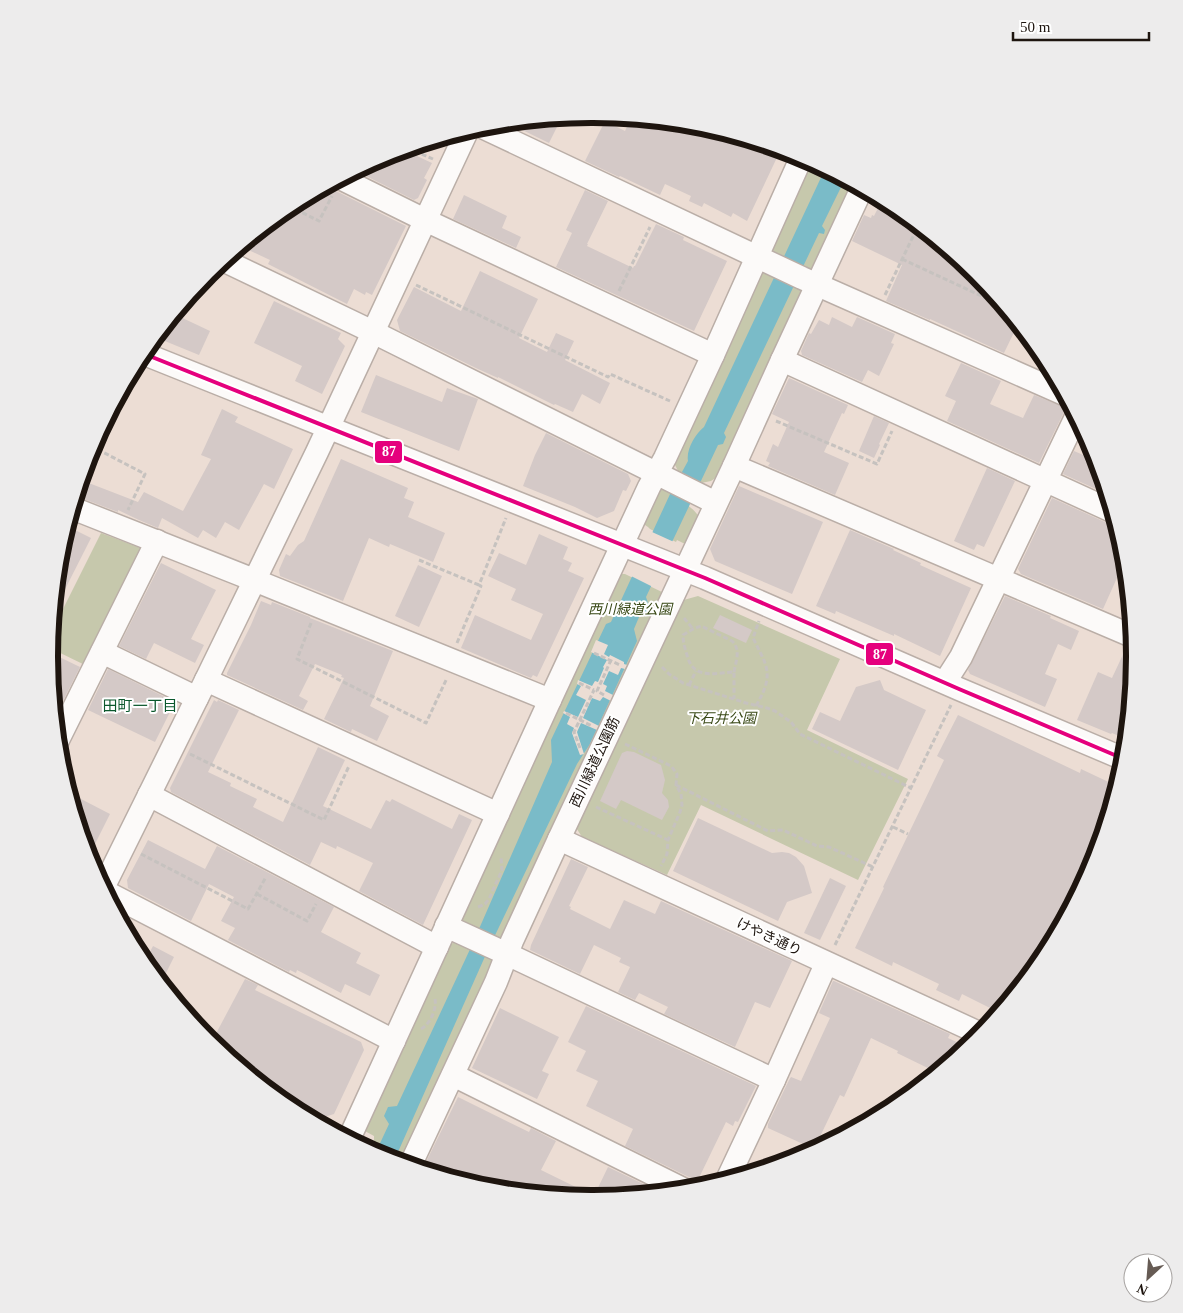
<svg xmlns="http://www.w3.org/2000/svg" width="1183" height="1313" font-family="'Times New Roman','Noto Sans JP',serif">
<rect width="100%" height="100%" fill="#ecddd4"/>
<!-- green -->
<g fill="#c6c8ac">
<polygon points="810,161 855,185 812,269 808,270 776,255 773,250 771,242"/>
<polygon points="765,271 800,287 804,294 720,475 711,481 701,483 679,473 673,461 761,273"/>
<path d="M662 489 666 490C678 498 692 506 700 518L687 545 677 540 676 542 650 529 648 527 642 523 657 492Z"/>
<polygon points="101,533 146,550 89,667 50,648 51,633"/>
<polygon points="618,574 625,574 666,594 501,942 459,925"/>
<polygon points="698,596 840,659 807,730 908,779 858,880 701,805 667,875 582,837 575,826 680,601"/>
<polygon points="461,940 495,960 404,1162 394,1161 374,1151 374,1136 363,1130 448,945"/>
</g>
<!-- water -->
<path fill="#7abbc8" d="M825 169 845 179 822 226 825 230 824 234 819 233 724 433 726 437 723 444 718 445 646 597 650 609 648 613 642 610 634 629 637 641 590 744 577 764 487 952 394 1161 384 1158 375 1154 389 1124 384 1116 388 1107 397 1106 472 945 552 762 551 740 606 624 611 622 671 492 688 461C686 450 695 434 704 427Z"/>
<!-- pier -->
<g fill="#ecddd4">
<polygon points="652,532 674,542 653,587 631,576"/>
<polygon points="596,640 608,645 604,654 609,657 610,655 624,662 624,664 627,665 625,669 621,668 618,675 609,671 603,684 607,686 605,691 613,695 611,701 603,697 600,701 592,698 583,718 599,726 597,730 581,723 577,732 584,754 580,755 572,733 574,728 567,724 570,717 563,713 564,711 578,717 586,700 576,695 581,686 577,684 578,680 592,686 595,681 598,682 604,668 603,667 607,660 591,652"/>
</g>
<!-- building -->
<g fill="#d4c9c7">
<polygon points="562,117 549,143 506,122"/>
<polygon points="631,118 698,124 732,135 731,137 759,150 762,144 781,149 747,221 733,213 731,217 704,203 702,207 689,201 691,196 665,184 660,195 620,176 619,177 585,161 605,121 625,131"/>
<polygon points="402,150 404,150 432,163 424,178 427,180 418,198 414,200 362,174 367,164 384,155"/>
<polygon points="329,184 334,190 406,226 372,295 366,292 365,295 354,289 347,304 268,264 270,260 240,246 290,205"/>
<polygon points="585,190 608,201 587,244 588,244 587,246 633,268 634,266 635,266 656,224 684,237 683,240 727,261 694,331 556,267 572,233 566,230"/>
<polygon points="464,195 507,216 502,228 521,237 516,248 453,219"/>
<polygon points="885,201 893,205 975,273 1018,324 1004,353 930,319 930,320 886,301 902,265 852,241 864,215 871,218 872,215 874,216 881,202 884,203"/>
<polygon points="480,271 538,299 519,338 547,352 556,333 574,341 565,360 610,383 600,404 582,394 573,412 555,404 554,405 498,377 498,378 478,369 400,331 397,320 414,287 461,311"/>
<polygon points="274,301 341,333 338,339 345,346 322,394 295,381 302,366 254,343"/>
<polygon points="174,314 210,331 199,355 155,337"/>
<polygon points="832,317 852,327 857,317 895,334 891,343 894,344 879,376 868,370 862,382 802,355 801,351 809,333 811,334 819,320 829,325"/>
<polygon points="961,363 1001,381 990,404 1023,418 1034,395 1061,406 1064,412 1039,463 947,421 956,401 945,396"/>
<polygon points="376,375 442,402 447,388 478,399 459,451 361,412"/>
<polygon points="789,378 848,405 844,414 842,413 824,452 849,463 835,495 768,466 770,463 766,461 773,444 778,447 789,422 772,414"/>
<polygon points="222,409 238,417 235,422 293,449 274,489 264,484 239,530 225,522 216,538 203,530 198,538 162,518 158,528 139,520 118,510 118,512 76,496 81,480 138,502 144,492 183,511 211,459 201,455"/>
<polygon points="874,416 889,423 879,444 880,445 874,458 859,451"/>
<polygon points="546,433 628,474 631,481 626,491 623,490 614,511 597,518 575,507 523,486 535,455"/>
<polygon points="1074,451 1097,461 1107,494 1063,474"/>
<polygon points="341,459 408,488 404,498 414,502 408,517 445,533 433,562 390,544 389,547 369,538 343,601 280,576 279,570 286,554 290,556 298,545 304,541"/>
<polygon points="987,468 1015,481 984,547 977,544 974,550 954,541"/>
<polygon points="739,486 823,522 792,594 715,561 710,549"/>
<polygon points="1052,498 1107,523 1116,523 1124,551 1125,560 1103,609 1021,574 1018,569"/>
<polygon points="67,526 91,538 54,611 53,611 59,550"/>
<polygon points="850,530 894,549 893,550 921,563 920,565 971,588 940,656 894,634 894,636 836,611 835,614 816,606"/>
<polygon points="539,534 568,547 563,559 572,563 568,571 584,578 537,677 533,675 531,678 461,648 475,615 531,640 543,614 511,600 516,589 488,576 499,553 526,565"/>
<polygon points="161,563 216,590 191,639 204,645 195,663 154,643 146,659 119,646"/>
<polygon points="418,565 442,576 419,627 395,616"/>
<polygon points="1005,596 1051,616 1050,618 1079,631 1071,650 1058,644 1045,674 1057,679 1045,707 970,674 968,670"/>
<polygon points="261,601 271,605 272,602 310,617 310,618 393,651 370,706 389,716 377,741 352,729 351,732 324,719 344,678 341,677 342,675 315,664 299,696 308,701 303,710 227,675 227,673 251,625"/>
<polygon points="720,615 752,630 746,643 713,628"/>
<polygon points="1126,648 1133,649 1134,657 1126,739 1112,733 1111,734 1077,720 1098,672 1112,678"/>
<polygon points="49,652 80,667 55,717 49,656"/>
<polygon points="108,669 175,702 155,742 88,710"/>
<polygon points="880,680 884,690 926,710 898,770 812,729 820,712 840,721 856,687"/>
<polygon points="214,700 217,702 218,700 239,710 208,772 231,783 230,786 257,799 253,807 283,822 318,747 345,760 323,806 371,829 386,800 390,802 392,799 452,829 459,814 472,820 423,925 359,891 373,863 337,846 336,849 321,842 310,865 171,792 170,788"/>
<polygon points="958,715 1080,773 1081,769 1117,786 1093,864 1043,958 1007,1002 1004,1000 998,1012 962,994 959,1001 936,990 939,984 893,962 892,966 855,948 884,888 883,887 944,760 937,756"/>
<polygon points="627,751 634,752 661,765 665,780 662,793 668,800 669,807 662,820 621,800 616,809 600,801 622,753"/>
<polygon points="81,799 110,814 88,858 74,813"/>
<polygon points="698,818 772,853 782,852 789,853 796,857 804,866 812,893 787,902 778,921 673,871"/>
<polygon points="148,840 205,869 217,846 334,907 321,932 361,953 356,963 380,975 370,996 345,984 341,993 297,970 296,973 290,970 289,972 228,940 235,928 221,921 234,897 209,884 191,921 128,888 127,880"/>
<polygon points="571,859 588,867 569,906 571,907 570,909 610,929 624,900 655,914 661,901 792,961 770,1008 755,1002 735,1047 664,1014 668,1007 639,993 635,1000 618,992 630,967 619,962 621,958 594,945 580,974 530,950 531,945"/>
<polygon points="830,878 846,886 820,940 804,933"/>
<polygon points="153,946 174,957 161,983 144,963"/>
<polygon points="245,979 258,985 255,990 361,1042 364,1050 334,1114 318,1119 285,1102 286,1099 269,1090 211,1043"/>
<polygon points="833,981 834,981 950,1034 948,1038 967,1047 936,1072 897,1053 898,1051 871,1038 844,1097 840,1095 814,1149 768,1128 768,1124 789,1080 791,1077 801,1081 830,1018 819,1013"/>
<polygon points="586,1006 756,1086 738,1122 735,1121 733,1126 726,1122 696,1184 691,1178 625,1146 633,1129 586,1106 598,1081 576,1071 586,1051 568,1042"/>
<polygon points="500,1008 559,1037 542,1071 549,1074 537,1099 472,1068"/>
<polygon points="458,1097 529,1132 531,1128 556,1141 541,1170 594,1196 608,1167 660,1192 591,1199 485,1189 429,1172 426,1162"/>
</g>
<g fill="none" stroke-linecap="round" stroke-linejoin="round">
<!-- minor casing -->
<g stroke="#baaea7" stroke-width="25">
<g id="minor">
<polyline points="480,126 802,278 1064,394"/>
<polyline points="340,178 425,220 713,355"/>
<polyline points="223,260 373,332 716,503"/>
<polyline points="142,353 705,578 959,689 1124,759"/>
<polyline points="782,360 1112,511"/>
<polyline points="734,466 1132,636"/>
<polyline points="72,508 254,580 550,700"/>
<polyline points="102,652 197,698"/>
<polyline points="206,680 498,814"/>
<polyline points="945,682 961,657 1076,417"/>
<polyline points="57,742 157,541"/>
<polyline points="149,795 437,947"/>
<polyline points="559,839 981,1034"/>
<polyline points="103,888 206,680 317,452 468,129"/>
<polyline points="104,891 394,1041"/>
<polyline points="446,926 507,954 774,1080"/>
<polyline points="453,1075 685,1190"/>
<polyline points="349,1139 550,700 649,487 665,458 713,355 802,156"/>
<polyline points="410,1166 496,982 512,941 559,839 734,466 782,360 862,188"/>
<polyline points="727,1180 774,1080 826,964"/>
</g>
</g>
<!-- path -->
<g stroke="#c6c2bf" stroke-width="3" stroke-dasharray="5 2.5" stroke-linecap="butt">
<polyline points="408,148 433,159"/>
<polyline points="289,206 319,221 332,196"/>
<polyline points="902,259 1003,306"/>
<polyline points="416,285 608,377 610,374 670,401"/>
<polyline points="619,291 650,227"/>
<polyline points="885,295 918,226"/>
<polyline points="776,421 877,464 892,431"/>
<polyline points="91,446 145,474 128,510"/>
<polyline points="419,560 479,585"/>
<polyline points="684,618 693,629"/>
<polyline points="311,623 297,659 426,723 447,678"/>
<polyline points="457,643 481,586 479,585 506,518"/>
<polyline points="594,653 620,665"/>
<polyline points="662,667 669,674 683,683 746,703 767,708 775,711 791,722 800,734 911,788"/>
<path d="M734 672C736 661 741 649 732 641L701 626 693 629 683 635C683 642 685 649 687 655 693 680 714 673 734 672V699"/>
<polyline points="579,683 594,690"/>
<polyline points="689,685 696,671"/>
<polyline points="604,695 597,691 611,660"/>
<path d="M756 706C766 688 772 676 762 656 759 650 756 644 753 638L759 621"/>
<polyline points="566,713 592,726"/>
<polyline points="625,744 671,766 677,774 676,785 681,794 682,805 680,812 668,840 667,854 661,866"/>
<polyline points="580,748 574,732 594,690"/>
<polyline points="190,754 324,820 349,766"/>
<polyline points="676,785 768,831 783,830 817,846 829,847 873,867"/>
<polyline points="596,807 668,840"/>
<polyline points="893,827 908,834"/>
<polyline points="1098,835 1101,836"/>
<polyline points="141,854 248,909 266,877"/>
<polyline points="257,894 307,921 316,904"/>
<polyline points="478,907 485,904 489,899 502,870 501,857"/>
<polyline points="835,945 951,705"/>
<polyline points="1020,986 1032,959"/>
<path d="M421 1029C430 1024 437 1009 435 999"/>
</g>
<!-- minor -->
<use href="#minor" stroke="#fcfaf9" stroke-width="22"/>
<!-- bus-1 casing -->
<g stroke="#fff" stroke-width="8">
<polyline id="bus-1" points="142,353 705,578 959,689 1124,759"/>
</g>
<!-- bus-1 -->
<use href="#bus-1" stroke="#e5007d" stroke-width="4"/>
</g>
<g text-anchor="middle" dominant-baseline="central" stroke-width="4" stroke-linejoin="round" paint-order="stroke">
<!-- park labels -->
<g font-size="14" font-style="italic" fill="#384815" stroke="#fff">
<text x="630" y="609">西川緑道公園</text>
<text x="721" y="718">下石井公園</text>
</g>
<!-- street labels -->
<g font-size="14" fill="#1e150f" stroke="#fff">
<text transform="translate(595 762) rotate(-65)">西川緑道公園筋</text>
<text transform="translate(769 937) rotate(25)">けやき通り</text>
</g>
<!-- neighbourhood labels -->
<g font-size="15" fill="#0b582d" stroke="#fff">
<text x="140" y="706">田町一丁目</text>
</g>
</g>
<!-- crop -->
<path d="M0 0H1183V1313H0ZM591 123H593A533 533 0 0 1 1126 656V657A533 533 0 0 1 593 1190H591A533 533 0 0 1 58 657V656A533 533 0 0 1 591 123Z" fill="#edecec" fill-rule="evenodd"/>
<path fill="none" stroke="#1e150f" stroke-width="6" d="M591 123H593A533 533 0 0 1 1126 656V657A533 533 0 0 1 593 1190H591A533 533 0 0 1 58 657V656A533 533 0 0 1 591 123Z"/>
<g stroke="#fff" stroke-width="2">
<rect x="374" y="440" width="29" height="24" rx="5" fill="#e5007d"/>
<rect x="865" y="642" width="29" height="24" rx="5" fill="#e5007d"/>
</g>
<g font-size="14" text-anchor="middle" font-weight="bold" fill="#fff">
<text x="389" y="456">87</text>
<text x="880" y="659">87</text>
</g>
<!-- north arrow -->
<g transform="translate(1148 1278) rotate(206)"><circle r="24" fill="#ffffff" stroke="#a5a19f"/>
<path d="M0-4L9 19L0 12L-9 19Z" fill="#665b54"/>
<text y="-8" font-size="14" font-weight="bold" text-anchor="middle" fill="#1e150f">N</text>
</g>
<!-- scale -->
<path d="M1013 32v8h136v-8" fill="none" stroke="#1e150f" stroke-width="2.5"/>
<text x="1020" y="32" font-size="15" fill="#1e150f" stroke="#ffffff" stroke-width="4" paint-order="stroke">50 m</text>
</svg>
